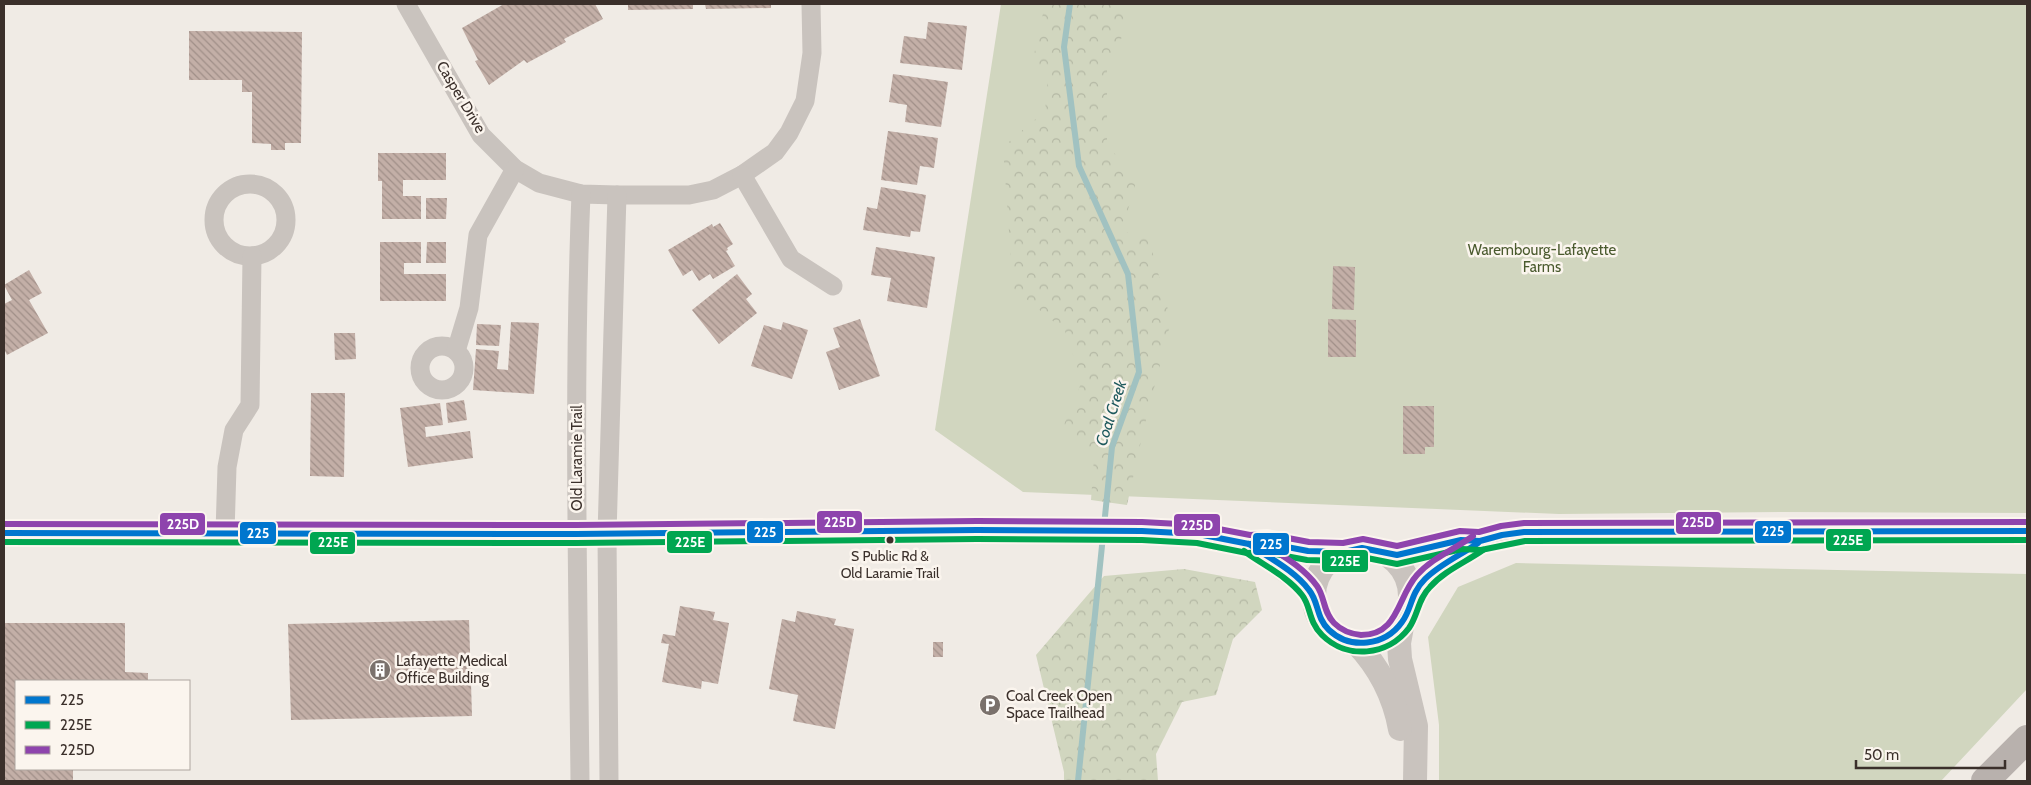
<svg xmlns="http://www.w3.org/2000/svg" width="2031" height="785" font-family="Cabin,sans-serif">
<defs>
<pattern id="forest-crowns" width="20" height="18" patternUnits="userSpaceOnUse" patternTransform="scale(1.25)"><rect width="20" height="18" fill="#d1d6bf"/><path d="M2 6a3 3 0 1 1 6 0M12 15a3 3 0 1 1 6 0" fill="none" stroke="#b4b8a4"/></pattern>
<pattern id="building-back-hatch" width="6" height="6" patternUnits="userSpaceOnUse" patternTransform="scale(1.25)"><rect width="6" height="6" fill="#c3afa7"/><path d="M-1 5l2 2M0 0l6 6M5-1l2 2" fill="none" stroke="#a08f88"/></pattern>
</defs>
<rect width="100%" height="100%" fill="#f0ebe5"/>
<!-- green -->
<g fill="#d1d6bf">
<polygon points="1001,4 2027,4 2027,513 1784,512 1559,514 1023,492 935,430"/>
<polygon points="1516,563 2027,574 2027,689 1941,781 1439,781 1439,725 1428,637 1458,587"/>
</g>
<!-- forest -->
<g fill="url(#forest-crowns)">
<polygon points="1045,4 1122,4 1126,29 1107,67 1107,145 1137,178 1126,217 1118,230 1149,239 1171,321 1143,432 1127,505 1091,500 1094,458 1063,427 1082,381 1065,331 1013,288 1003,147 1045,111 1048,79 1032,64"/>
<polygon points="1184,569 1255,582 1262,610 1233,639 1216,695 1182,702 1156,754 1158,781 1064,781 1064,772 1036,655 1104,576"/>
</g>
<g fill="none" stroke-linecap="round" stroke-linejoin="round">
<!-- stream -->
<g stroke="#a1c2c1" stroke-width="6">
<polyline points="1070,4 1064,47 1079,166 1128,274 1139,372 1112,447 1104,526"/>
<polyline points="1078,781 1103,536"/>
</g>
</g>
<!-- building -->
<g fill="url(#building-back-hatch)">
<polygon points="504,4 595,4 603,19 564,39 566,42 527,63 524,60 489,85 475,61 478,60 462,28"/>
<polygon points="628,4 693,4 693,9 628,10"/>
<polygon points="705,4 771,4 771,8 706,9"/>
<polygon points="928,22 967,26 962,70 900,63 904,36 926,39"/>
<polygon points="189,31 302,32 301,143 285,143 285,150 271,150 271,144 252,143 252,92 242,92 242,80 189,80"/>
<polygon points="893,74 948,82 941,127 905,122 907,105 889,102"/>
<polygon points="888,131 938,138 934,168 920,166 917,185 881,180"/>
<polygon points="378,153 446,153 446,180 403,180 403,196 421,196 421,219 382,219 382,181 378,181"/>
<polygon points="881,187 926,195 920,232 911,231 910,237 863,230 867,207 877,209"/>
<polygon points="426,198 447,198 446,219 426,219"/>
<polygon points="720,223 733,244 727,248 728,250 726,251 735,266 713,279 710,274 699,281 692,270 683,276 668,250 712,224 713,227"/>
<polygon points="380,242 421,242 421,263 404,263 404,274 446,274 446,301 380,301"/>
<polygon points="427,242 446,242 446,263 426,263"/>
<polygon points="876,247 935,257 927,308 887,301 891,278 871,275"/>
<polygon points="1333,266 1355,267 1354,310 1332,309"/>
<polygon points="29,270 42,293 29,300 48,333 7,355 4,349 4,304 12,300 4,285"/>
<polygon points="737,274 752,294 746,299 757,313 719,344 692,310"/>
<polygon points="860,319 880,376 839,390 826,352 840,347 833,328"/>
<polygon points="1328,319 1356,320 1356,357 1328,357"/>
<polygon points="511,322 539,323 534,394 473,390 476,349 499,351 497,369 508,370"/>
<polygon points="783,322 808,330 792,379 751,366 764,325 781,330"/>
<polygon points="477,324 501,325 499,346 476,345"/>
<polygon points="334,333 355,333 356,359 335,360"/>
<polygon points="311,393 345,393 344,477 310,476"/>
<polygon points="464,400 467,420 448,423 446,403"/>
<polygon points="440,403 443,425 425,427 426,437 470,431 473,458 408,467 400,408"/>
<polygon points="1403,406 1434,406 1434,447 1425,447 1425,454 1403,454"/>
<polygon points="680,606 715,612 713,620 729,623 718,684 702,681 701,689 662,682 669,644 661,643 663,634 675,636"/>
<polygon points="797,611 836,619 834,625 854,629 835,729 793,721 798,695 769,689 782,619 795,622"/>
<polygon points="469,620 472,716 291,720 288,624"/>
<polygon points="4,623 125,623 125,672 148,673 148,681 16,681 16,769 73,769 73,781 4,781"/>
<rect x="933" y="642" width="10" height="15"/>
</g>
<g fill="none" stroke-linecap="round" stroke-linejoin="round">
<!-- minor -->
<g stroke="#c9c3be" stroke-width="19">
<polyline points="406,4 481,135 515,169 539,183 581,194 617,195 689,195 713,190 742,175 775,152 789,133 805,101 812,53 811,4"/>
<polyline points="742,175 791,259 833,286"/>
<circle cx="250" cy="220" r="36"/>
<circle cx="442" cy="368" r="22"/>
<polyline points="456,351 469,308 478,235 515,169"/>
<polyline points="225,533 227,467 234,430 250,405 252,256"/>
<polyline points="1381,552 1397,555 1408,553 1446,542 1461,540 1480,541 1502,535 1524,532 2027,531"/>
<polyline points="1410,602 1423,581 1433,572 1464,554 1480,541"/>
<path d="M580 781C578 586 573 390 581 194"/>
<polyline points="609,781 607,534 617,195"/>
</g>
<!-- tertiary -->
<g stroke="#c9c3be" stroke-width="24">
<polyline points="4,533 576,534 977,530 1142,531 1198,534 1249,544 1266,543 1308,551 1344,552"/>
<polyline points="1249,544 1299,580 1314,597"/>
<circle cx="1362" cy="596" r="48"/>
<polyline points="1403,621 1399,643 1400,659 1416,726 1415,781"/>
<path d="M1356 643C1380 668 1394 696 1400 729"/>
</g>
<!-- primary -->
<polyline stroke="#b8b1ad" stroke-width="28" points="1985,781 2027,739"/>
<!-- bus-1 casing -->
<g stroke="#fbf5ee" stroke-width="10">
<g id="bus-1">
<polyline points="4,533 576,534 977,530 1142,531 1198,534 1249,544 1266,543 1308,551 1344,552 1362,548 1397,555 1461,540 1480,541 1502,535 1524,532 2027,531"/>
<path d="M1249 544C1269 558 1294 570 1309 590 1319 602 1316 618 1329 630 1350 650 1385 646 1402 622 1412 609 1410 594 1425 579 1440 564 1461 555 1478 543"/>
</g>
</g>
<!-- bus-2 casing -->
<g stroke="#fbf5ee" stroke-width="10">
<g id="bus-2">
<polyline points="4,542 576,543 977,539 1142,540 1197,543 1247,553 1265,552 1307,560 1344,561 1362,557 1397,564 1462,549 1481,550 1525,541 2027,540"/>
<path d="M1244 551C1263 565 1287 576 1302 595 1311 606 1308 621 1322 635 1347 660 1388 656 1409 628 1418 615 1418 599 1430 587 1444 571 1466 562 1483 550"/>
</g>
</g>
<!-- bus-3 casing -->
<g stroke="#fbf5ee" stroke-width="10">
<g id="bus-3">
<polyline points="4,524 576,525 977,521 1142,522 1198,525 1250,535 1267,534 1309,542 1343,543 1363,539 1397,546 1460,531 1479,532 1501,526 1524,523 2027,522"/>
<path d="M1254 537C1275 552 1301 564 1317 586 1325 597 1323 612 1334 623 1341 630 1351 634 1361 635 1399 635 1397 597 1417 575 1432 558 1455 549 1473 536"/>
</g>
</g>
<!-- bus-1 -->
<use href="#bus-1" stroke="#0076ce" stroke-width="6"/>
<!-- bus-2 -->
<use href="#bus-2" stroke="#00a651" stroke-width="6"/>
<!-- bus-3 -->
<use href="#bus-3" stroke="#8e44ad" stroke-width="6"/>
</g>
<!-- icons -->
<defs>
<g id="building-disc" transform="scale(1.125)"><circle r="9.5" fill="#7a716c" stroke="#fbf5ee"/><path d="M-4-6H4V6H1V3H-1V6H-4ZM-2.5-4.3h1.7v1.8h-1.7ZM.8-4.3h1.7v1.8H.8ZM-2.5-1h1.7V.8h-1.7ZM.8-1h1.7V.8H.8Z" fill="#fff"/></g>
<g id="parking-disc" transform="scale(1.125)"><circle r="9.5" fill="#7a716c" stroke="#fbf5ee"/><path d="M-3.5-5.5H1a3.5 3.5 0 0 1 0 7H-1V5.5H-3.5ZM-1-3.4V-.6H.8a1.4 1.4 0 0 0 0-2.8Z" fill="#fff"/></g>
</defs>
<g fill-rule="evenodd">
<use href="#building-disc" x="380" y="670"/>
<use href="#parking-disc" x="990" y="705"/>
</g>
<!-- markers -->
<circle fill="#3b302b" stroke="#fbf5ee" stroke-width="2" cx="890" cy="540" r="4.5"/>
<g text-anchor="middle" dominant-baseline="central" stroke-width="5" stroke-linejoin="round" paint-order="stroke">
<!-- bus labels -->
<g font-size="14" fill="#3b302b" stroke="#fbf5ee">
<text x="890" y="556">S Public Rd &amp;<tspan x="890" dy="17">Old Laramie Trail</tspan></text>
</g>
<!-- street labels -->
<g font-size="15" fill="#3b302b" stroke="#fbf5ee">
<text transform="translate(461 97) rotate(59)">Casper Drive</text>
<text transform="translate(577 458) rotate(-90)">Old Laramie Trail</text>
</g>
<!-- park labels -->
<g font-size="15" fill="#4a5a2e" stroke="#fbf5ee">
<text x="1542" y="250">Warembourg-Lafayette<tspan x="1542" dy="17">Farms</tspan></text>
</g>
<!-- poi labels -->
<g font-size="15" fill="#3b302b" stroke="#fbf5ee" text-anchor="start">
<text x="396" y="661">Lafayette Medical<tspan x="396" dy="17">Office Building</tspan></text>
<text x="1006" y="696">Coal Creek Open<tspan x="1006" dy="17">Space Trailhead</tspan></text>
</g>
<!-- water labels -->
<g font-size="16" font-style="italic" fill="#1f5a5e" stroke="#fbf5ee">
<text transform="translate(1111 413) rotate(-72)">Coal Creek</text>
</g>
</g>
<g stroke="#fbf5ee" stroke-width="2">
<rect x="816" y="510" width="47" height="24" rx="5" fill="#8e44ad"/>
<rect x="1675" y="511" width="47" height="24" rx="5" fill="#8e44ad"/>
<rect x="159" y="512" width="47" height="24" rx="5" fill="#8e44ad"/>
<rect x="1173" y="513" width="48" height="24" rx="5" fill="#8e44ad"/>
<rect x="1754" y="520" width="38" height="24" rx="5" fill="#0076ce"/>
<rect x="746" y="520" width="38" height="24" rx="5" fill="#0076ce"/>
<rect x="239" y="521" width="38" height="24" rx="5" fill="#0076ce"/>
<rect x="1825" y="528" width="47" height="24" rx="5" fill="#00a651"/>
<rect x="666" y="530" width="47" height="24" rx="5" fill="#00a651"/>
<rect x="309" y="531" width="47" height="24" rx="5" fill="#00a651"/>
<rect x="1252" y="532" width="38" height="24" rx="5" fill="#0076ce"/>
<rect x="1321" y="549" width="48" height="24" rx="5" fill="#00a651"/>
</g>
<g font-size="14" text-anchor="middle" font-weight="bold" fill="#fff">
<text x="840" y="527">225D</text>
<text x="1698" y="527">225D</text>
<text x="183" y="529">225D</text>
<text x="1197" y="530">225D</text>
<text x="1773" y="536">225</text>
<text x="765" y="537">225</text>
<text x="258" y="538">225</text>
<text x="1848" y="545">225E</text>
<text x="690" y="547">225E</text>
<text x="333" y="547">225E</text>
<text x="1271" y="549">225</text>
<text x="1345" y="566">225E</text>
</g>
<!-- border -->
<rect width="2031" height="785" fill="none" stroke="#3b302b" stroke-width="10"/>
<!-- legend -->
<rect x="15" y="680" width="175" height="90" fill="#fbf5ee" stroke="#aea6a0"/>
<rect x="25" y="696" width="25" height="8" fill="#0076ce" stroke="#aea6a0"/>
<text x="60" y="705" font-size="15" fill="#3b302b">225</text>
<rect x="25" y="721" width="25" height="8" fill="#00a651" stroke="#aea6a0"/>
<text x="60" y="730" font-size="15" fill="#3b302b">225E</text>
<rect x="25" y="746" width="25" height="8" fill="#8e44ad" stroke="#aea6a0"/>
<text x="60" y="755" font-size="15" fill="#3b302b">225D</text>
<!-- scale -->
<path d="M1856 760v8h149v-8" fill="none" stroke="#3b302b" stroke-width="2.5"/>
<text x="1864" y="760" font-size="15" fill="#3b302b" stroke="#fbf5ee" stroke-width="4" paint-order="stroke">50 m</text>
</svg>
